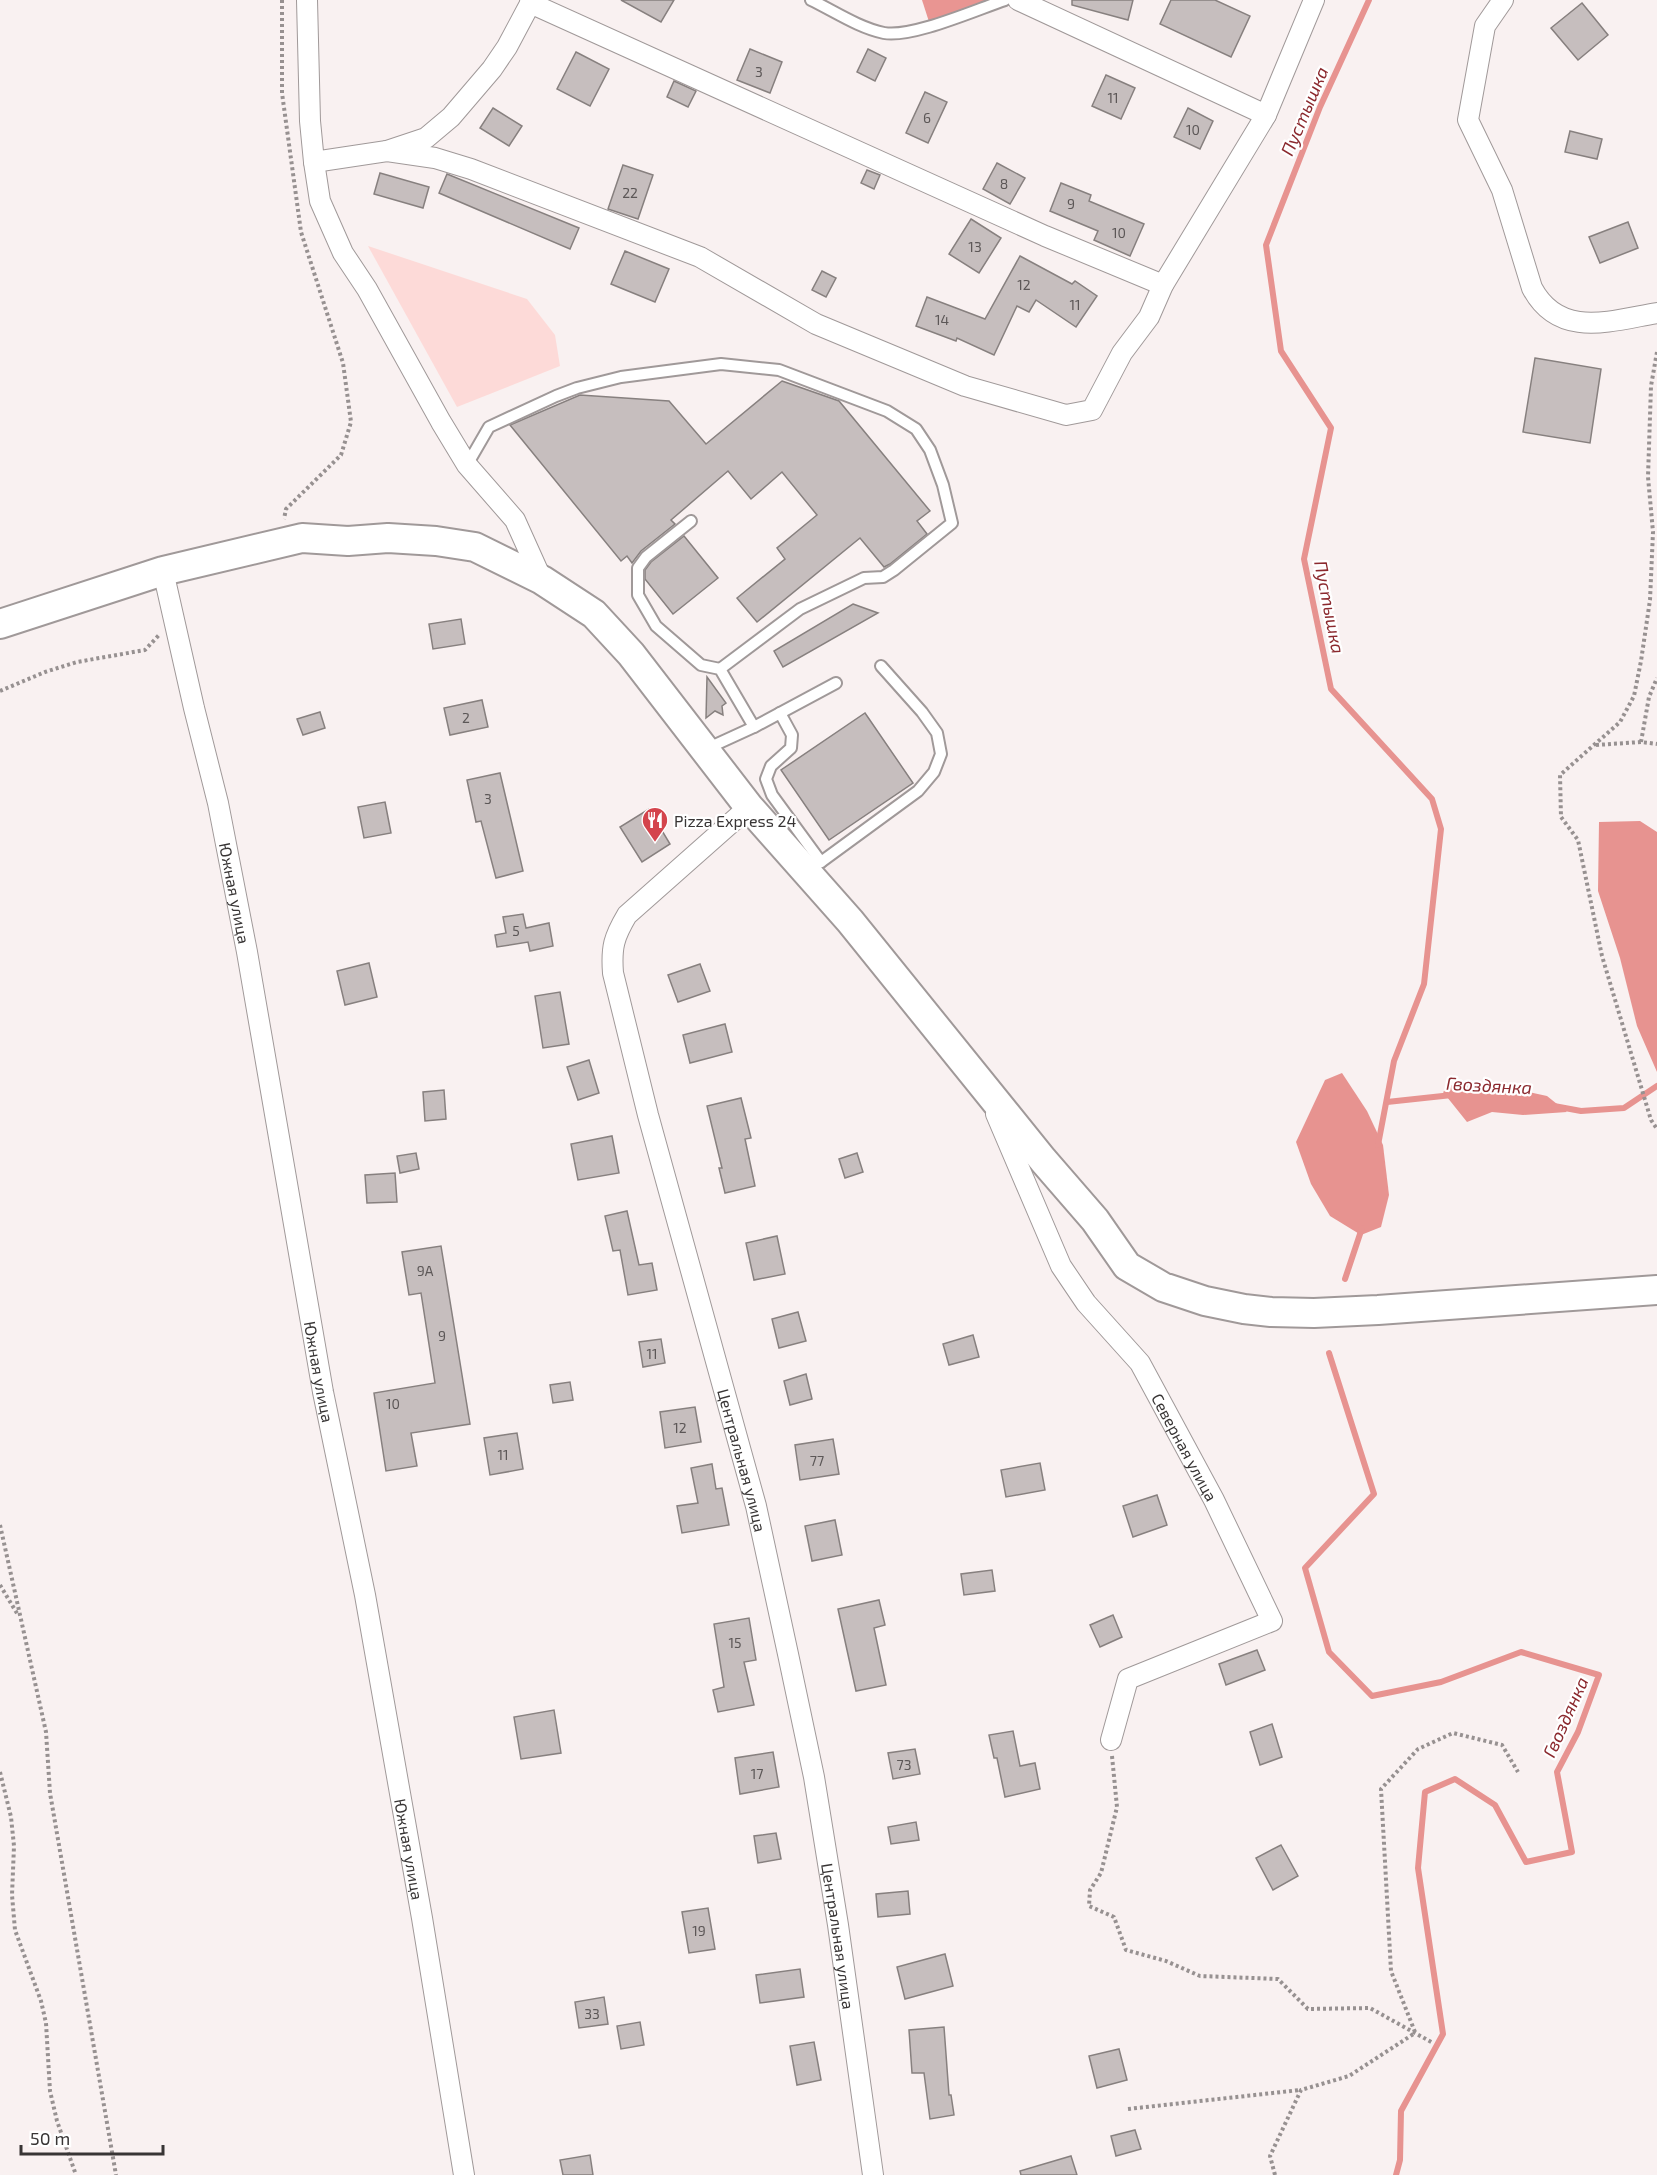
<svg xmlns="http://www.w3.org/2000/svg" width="1657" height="2175" font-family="'Exo 2',sans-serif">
<rect width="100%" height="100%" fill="#f9f1f1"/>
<!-- green -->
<polygon fill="#fddad8" points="368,246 527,299 555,335 560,366 457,407"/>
<!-- forest -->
<polygon fill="#e99592" points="922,0 997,0 931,28"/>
<!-- water -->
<g fill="#e79390">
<polygon points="1640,821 1657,832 1657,1072 1637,1026 1620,958 1598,891 1599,822"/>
<polygon points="1342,1073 1367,1111 1383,1145 1389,1195 1381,1227 1361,1235 1330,1216 1311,1184 1296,1142 1325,1080"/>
<polygon points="1487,1083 1547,1096 1567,1112 1523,1115 1492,1112 1467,1122 1443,1092 1452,1085"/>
</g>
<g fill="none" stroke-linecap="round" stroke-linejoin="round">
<!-- stream -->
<g stroke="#e79390" stroke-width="6">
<polyline points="1369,0 1320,107 1266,245 1281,351 1331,428 1304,559 1331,689 1432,799 1441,829 1424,984 1394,1061 1378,1145"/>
<polyline points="1387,1102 1452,1095"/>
<polyline points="1554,1106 1581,1111 1624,1108 1657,1086"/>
<polyline points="1345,1279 1362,1228"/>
<polyline points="1329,1353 1374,1494 1305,1568 1329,1652 1372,1696 1441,1682 1521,1652 1599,1675 1578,1732 1557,1772 1572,1852 1526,1862 1495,1805 1455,1779 1425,1792 1418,1868 1443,2034 1401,2111 1400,2160 1396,2175"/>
</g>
</g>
<!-- building -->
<g fill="#c6bebe" stroke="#87807f" stroke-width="1.5">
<polygon points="621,0 674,0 661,22"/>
<polygon points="1072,0 1133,0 1128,20 1072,5"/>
<polygon points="1171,0 1215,0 1250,16 1231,57 1160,24"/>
<polygon points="1582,3 1608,35 1578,60 1551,28"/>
<polygon points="750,49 782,62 770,93 737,80"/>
<polygon points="868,49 886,58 875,81 857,72"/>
<polygon points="576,52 609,69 590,106 557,89"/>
<polygon points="1106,75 1135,88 1121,119 1092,106"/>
<polygon points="674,81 696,91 688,107 667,97"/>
<polygon points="925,92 947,102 928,143 906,133"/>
<polygon points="493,108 522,126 509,146 480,128"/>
<polygon points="1188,108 1213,121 1200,149 1174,137"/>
<polygon points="1570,131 1602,139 1597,159 1565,152"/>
<polygon points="997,163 1025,178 1010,204 983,189"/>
<polygon points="623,165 653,175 638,219 608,209"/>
<polygon points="867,170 880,175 874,189 861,183"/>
<polygon points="380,173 429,187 423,208 374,194"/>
<polygon points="447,174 579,228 570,249 439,193"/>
<polygon points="1061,183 1091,195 1089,201 1144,224 1130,256 1094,240 1098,231 1050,211"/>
<polygon points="971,219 1001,238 979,273 949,254"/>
<polygon points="1628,222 1638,248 1600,263 1589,237"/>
<polygon points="625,251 669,269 655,302 611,284"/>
<polygon points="1020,256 1072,284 1075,281 1097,296 1076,327 1036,300 1029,312 1017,306 994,355 957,338 956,341 916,326 927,297 985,319"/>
<polygon points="822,271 836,278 826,297 812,290"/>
<polygon points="1535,358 1601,369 1590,443 1523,432"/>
<polygon points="782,381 839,401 930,511 917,521 927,534 890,564 884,567 860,538 757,622 737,598 785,559 777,548 817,515 782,472 751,499 728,471 671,520 675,524 641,551 632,563 627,556 621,561 510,425 580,395 669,401 706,444"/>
<polygon points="684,536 718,578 673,614 645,579 645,570 651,562"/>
<polygon points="853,604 878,613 783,667 774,651"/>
<polygon points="461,619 465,644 433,649 429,624"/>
<polygon points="707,677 726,703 722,706 723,715 715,711 706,718"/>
<polygon points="482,700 488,727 450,735 444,708"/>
<polygon points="320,712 325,728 303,735 297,719"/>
<polygon points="865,713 913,783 829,840 781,770"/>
<polygon points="500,773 523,871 496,878 481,821 476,822 467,780"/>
<polygon points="385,802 391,833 364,838 358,807"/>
<polygon points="649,809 670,844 642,862 620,827"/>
<polygon points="523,914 526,928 549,923 553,946 530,951 528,942 497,947 495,935 506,933 503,917"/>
<polygon points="369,963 377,997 345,1005 337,971"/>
<polygon points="700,964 710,991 678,1002 668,975"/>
<polygon points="560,992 569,1044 543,1048 535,996"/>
<polygon points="725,1024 732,1052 690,1063 683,1035"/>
<polygon points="589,1060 599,1093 578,1100 567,1067"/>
<polygon points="444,1090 446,1119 425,1121 423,1092"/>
<polygon points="741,1098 751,1138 745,1139 755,1186 725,1193 719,1168 722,1168 707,1106"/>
<polygon points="612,1136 619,1173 578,1180 571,1144"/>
<polygon points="416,1153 419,1169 400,1173 397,1156"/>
<polygon points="857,1153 863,1172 845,1178 839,1159"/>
<polygon points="395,1173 397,1202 367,1203 365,1175"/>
<polygon points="627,1211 639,1265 652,1263 657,1290 628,1295 620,1250 613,1251 605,1216"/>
<polygon points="777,1236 785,1274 754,1280 746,1243"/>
<polygon points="441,1246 470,1424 411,1433 417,1466 386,1471 374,1393 435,1383 421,1293 409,1295 402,1252"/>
<polygon points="798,1312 806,1341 779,1348 772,1319"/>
<polygon points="973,1335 979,1357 949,1365 943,1344"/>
<polygon points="661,1339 665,1363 643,1367 639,1342"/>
<polygon points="806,1374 812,1399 790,1405 784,1381"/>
<polygon points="570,1382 573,1400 553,1403 550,1385"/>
<polygon points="695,1407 701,1442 665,1448 660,1412"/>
<polygon points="517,1433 523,1469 490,1475 484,1438"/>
<polygon points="833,1439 839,1474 800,1480 795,1445"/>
<polygon points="1040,1463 1045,1490 1006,1497 1001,1470"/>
<polygon points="712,1464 716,1489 722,1488 729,1525 682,1533 677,1506 698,1503 691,1468"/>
<polygon points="1157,1495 1167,1525 1133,1537 1123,1506"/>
<polygon points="835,1520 842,1555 812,1561 805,1526"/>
<polygon points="992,1570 995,1591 964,1595 961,1574"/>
<polygon points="879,1600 885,1625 874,1628 886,1685 856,1691 838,1609"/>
<polygon points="1113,1615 1122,1637 1100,1647 1090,1625"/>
<polygon points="749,1618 756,1660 744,1662 754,1705 718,1712 713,1690 724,1687 714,1624"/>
<polygon points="1257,1650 1265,1670 1226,1685 1219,1664"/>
<polygon points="554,1710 561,1753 521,1759 514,1717"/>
<polygon points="1272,1724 1282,1757 1260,1765 1250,1732"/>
<polygon points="1013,1731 1020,1766 1035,1763 1040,1789 1005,1797 997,1758 994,1758 989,1735"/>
<polygon points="915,1749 920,1774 893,1779 888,1753"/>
<polygon points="773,1752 779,1787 740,1794 735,1758"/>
<polygon points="916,1822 919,1840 891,1844 888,1827"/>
<polygon points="776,1833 781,1859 758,1863 754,1836"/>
<polygon points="1281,1845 1298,1876 1273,1890 1256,1858"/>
<polygon points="908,1891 910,1914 878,1917 876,1894"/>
<polygon points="708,1908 715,1949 689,1953 682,1912"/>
<polygon points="945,1954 953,1986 905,1999 897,1967"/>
<polygon points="800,1969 804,1997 760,2003 756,1975"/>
<polygon points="604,1997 608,2024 579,2028 575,2002"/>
<polygon points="640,2022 644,2045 621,2049 617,2026"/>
<polygon points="944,2027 949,2095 951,2095 954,2115 930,2119 924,2073 912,2073 909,2030"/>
<polygon points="814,2042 821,2080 797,2085 790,2046"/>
<polygon points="1119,2049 1127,2080 1097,2088 1089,2056"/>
<polygon points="1135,2130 1141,2149 1116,2156 1111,2136"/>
<polygon points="590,2155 593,2175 563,2175 560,2160"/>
<polygon points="1071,2156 1077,2175 1021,2175 1020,2171"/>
</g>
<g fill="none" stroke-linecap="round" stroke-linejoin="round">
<!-- lane casing -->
<g stroke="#a09999" stroke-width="14">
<g id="lane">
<path d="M811 0C834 11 859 28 884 33 912 38 975 10 1005 0"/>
<polyline points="467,465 489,427 556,396 577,388 621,377 721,364 779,370 887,411 916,429 930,450 943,485 952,523 894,570 883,577 864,578 800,609 720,669"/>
<polyline points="691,521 646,557 638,568 638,595 656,626 701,665 720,669 754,727"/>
<polyline points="780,713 792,735 791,748 771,766 766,779 772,795 821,862"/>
<polyline points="706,749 754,727 836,683"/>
<polyline points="805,870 821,862 918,791 934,772 941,754 937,733 922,712 881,666"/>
</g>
</g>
<!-- street casing -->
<g stroke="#a09999" stroke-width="22">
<g id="street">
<polyline points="307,0 310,121 314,162 320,201 343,253 367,289 441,422 467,465 515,520 542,580"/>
<polyline points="1018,0 1266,115"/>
<path d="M1503 0 1485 26 1468 120 1502 190 1532 288C1559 339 1610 321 1657 313"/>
<polyline points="530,3 1045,236 1163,285"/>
<polyline points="387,151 435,158 471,169 700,257 816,324 965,386 1066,415 1092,410 1122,353 1149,317 1163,285 1266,115 1314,0"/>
<polyline points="314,162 387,151 426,138 451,117 492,69 507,47 532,0"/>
<path id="s1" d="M163 571 194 708 218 803 247 952 323 1392 365 1595 422 1918 464 2175"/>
<path id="s2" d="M749 807 627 915C614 937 611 947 613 973L648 1115 756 1506 788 1654 814 1777 838 1925 873 2175"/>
<path id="s3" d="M996 1114 1061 1266 1086 1303 1140 1363 1214 1500 1272 1621 1128 1679 1111 1740"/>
</g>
</g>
<!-- secondary casing -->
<g stroke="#a09999" stroke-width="32">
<polyline id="secondary" points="0,624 163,571 302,538 348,541 388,538 436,541 475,547 542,580 594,614 631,654 749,807 850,921 1043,1160 1095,1220 1127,1266 1163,1287 1205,1301 1244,1309 1271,1312 1314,1313 1378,1310 1657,1290"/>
</g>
<!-- path -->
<g stroke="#979191" stroke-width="4" stroke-dasharray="3 3" stroke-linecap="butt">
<polyline points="282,0 282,93 301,232 343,363 351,422 341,455 286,509 284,519"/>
<polyline points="1657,352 1651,386 1648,477 1653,532 1650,600 1641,661 1634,696 1620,722 1560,775 1561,817 1578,840 1602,956 1651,1120 1657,1129"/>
<polyline points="0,691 45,672 77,662 145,650 160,634"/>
<polyline points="1641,742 1649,697 1657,678"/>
<polyline points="1596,745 1641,742 1657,744"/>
<polyline points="0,1525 46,1732 50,1793 116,2175"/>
<polyline points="0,1585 18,1615"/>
<polyline points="1112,1756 1117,1807 1101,1873 1090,1890 1089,1906 1114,1917 1126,1950 1166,1961 1200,1976 1278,1979 1308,2009 1370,2008 1433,2043"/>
<polyline points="0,1772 11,1817 14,1846 12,1895 15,1930 41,2001 46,2023 50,2091 57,2121 76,2175"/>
<polyline points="1415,2032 1391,1971 1381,1789 1418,1749 1453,1733 1502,1745 1518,1772"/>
<polyline points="1128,2109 1300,2090"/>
<polyline points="1275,2175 1270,2156 1301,2090 1349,2076 1415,2033"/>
</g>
<!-- lane -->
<use href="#lane" stroke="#fff" stroke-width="10"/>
<!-- street -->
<use href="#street" stroke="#fff" stroke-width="20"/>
<!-- secondary -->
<use href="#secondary" stroke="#fff" stroke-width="28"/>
</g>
<!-- icons -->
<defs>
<g id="restaurant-pin" transform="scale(1.35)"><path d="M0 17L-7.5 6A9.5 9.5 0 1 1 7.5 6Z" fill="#d4444c" stroke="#fff"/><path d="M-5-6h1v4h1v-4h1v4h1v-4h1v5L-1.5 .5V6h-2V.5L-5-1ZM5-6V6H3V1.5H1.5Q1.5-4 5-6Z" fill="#fff"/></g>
</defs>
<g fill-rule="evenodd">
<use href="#restaurant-pin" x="655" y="820"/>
</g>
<g text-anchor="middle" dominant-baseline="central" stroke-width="4.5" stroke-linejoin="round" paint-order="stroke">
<!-- number labels -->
<g font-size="14" fill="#5c5757">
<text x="759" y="71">3</text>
<text x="1113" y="97">11</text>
<text x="927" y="117">6</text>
<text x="1193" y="129">10</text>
<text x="1004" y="183">8</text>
<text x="630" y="192">22</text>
<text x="1071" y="203">9</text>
<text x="1119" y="232">10</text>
<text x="975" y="246">13</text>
<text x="1024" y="284">12</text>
<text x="1075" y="304">11</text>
<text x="942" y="319">14</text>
<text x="466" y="717">2</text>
<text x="488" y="798">3</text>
<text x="516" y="930">5</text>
<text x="425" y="1270">9А</text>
<text x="442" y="1335">9</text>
<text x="652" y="1353">11</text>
<text x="393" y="1403">10</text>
<text x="680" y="1427">12</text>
<text x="503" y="1454">11</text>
<text x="817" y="1460">77</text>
<text x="735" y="1642">15</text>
<text x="904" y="1764">73</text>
<text x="757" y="1773">17</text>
<text x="699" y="1930">19</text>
<text x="592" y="2013">33</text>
</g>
<!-- poi labels -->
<g font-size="16" fill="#383535" stroke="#fff" text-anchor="start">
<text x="674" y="820">Pizza Express 24</text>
</g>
<!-- street labels -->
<g font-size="16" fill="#383535" stroke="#fff">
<text stroke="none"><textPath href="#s1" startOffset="330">Южная улица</textPath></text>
<text stroke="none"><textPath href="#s1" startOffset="816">Южная улица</textPath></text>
<text stroke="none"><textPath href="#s3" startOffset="386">Северная улица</textPath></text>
<text stroke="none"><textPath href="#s2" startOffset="728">Центральная улица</textPath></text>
<text stroke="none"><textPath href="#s1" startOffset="1302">Южная улица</textPath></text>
<text stroke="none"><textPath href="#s2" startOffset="1214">Центральная улица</textPath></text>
</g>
<!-- water labels -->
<g font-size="18" font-style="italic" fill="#8b292e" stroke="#fff">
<text transform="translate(1304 111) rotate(-67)">Пустышка</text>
<text transform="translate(1330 607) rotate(79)">Пустышка</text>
<text transform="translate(1489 1085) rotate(3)">Гвоздянка</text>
<text transform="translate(1565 1717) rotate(-66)">Гвоздянка</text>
</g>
</g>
<!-- scale -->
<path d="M21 2145v9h142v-9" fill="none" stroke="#383535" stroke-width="3"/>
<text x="30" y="2145" font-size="18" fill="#383535" stroke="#ffffff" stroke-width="4.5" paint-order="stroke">50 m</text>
</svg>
